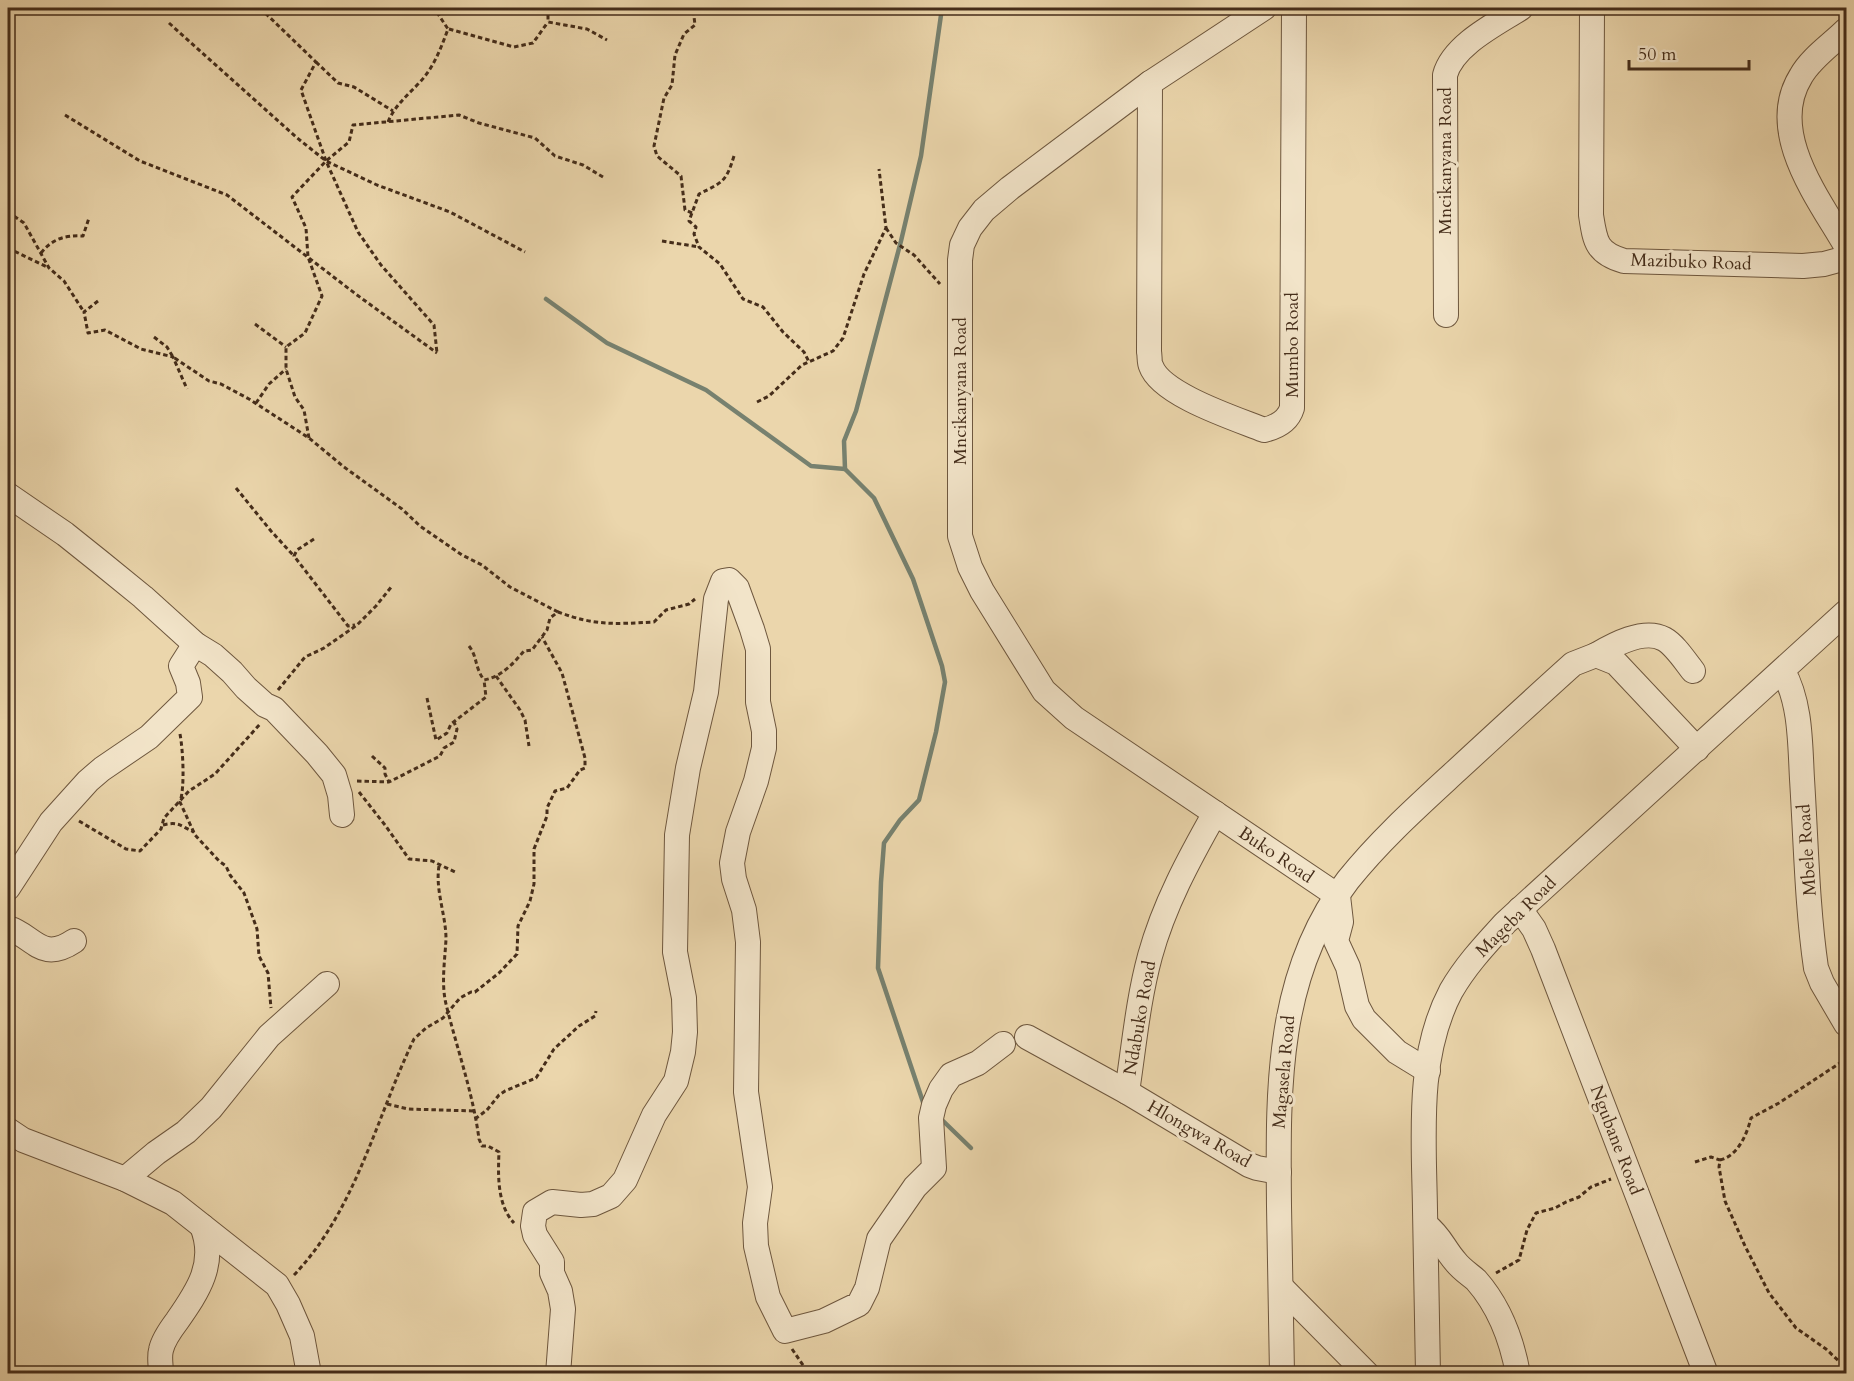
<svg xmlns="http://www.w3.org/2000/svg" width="1854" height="1381" font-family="Cardo,serif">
<rect width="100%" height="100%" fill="#ebd6ac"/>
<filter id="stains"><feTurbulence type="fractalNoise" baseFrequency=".00333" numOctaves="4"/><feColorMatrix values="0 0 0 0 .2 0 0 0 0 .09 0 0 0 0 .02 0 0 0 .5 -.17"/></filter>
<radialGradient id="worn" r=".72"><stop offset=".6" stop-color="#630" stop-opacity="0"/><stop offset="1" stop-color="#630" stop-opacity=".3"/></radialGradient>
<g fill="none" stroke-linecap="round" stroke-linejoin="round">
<!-- stream -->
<g stroke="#77816f" stroke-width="4.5">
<polyline points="546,299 607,343 706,390 811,466 845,469"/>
<polyline points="924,1105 878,968 881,882 884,843 900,820 919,800 936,732 945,682 942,666 913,579 874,498 845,469 844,441 856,411 901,241 921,156 942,8"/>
<polyline points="939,1117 971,1148"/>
</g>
<!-- minor casing -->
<g stroke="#6e573e" stroke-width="26">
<g id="minor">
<polyline points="1264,8 1150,83 1010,188 984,210 970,228 962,245 960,260 960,536 970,567 982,591 1044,691 1074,718 1338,896 1341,922 1336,941 1348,967 1357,1006 1364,1019 1397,1052 1428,1071"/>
<path d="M1592 8 1591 215C1595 241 1596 253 1624 261L1803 266 1824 264 1846 258"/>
<path d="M1846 30C1832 44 1811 58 1801 76 1766 132 1819 199 1846 246"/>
<path d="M1150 83 1149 352C1150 356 1149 362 1151 366 1161 395 1237 419 1264 430 1277 427 1288 421 1292 408L1294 8"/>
<path d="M1446 315 1445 75C1453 45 1496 24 1521 8"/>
<polyline points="8,495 65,534 100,562 143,597 195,644 213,655 232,672 246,688 265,705 274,709 317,754 334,775 340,795 342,815"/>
<path d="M1596 655C1613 645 1644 628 1664 639 1675 645 1685 661 1693 671"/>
<path d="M1783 671C1801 703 1800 744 1802 779 1806 842 1807 906 1816 968L1822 983 1846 1024"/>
<polyline points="8,888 51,822 88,781 102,769 149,737 190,697 188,683 181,666 195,644"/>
<polyline points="1520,909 1534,929 1543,949 1706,1374"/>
<path d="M8 928C34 936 41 963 74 941"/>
<polyline points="1027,1037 1127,1092 1249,1165 1257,1168 1279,1172"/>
<path d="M1127 1092C1134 1046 1138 1000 1150 956 1164 905 1189 859 1215 813"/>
<polyline points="8,1130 23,1140 125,1179 173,1203 277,1285 288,1304 302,1336 309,1374"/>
<polyline points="125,1179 156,1153 186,1132 211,1108 269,1036 327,984"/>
<path d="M1426 1225C1441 1237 1443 1247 1455 1261 1461 1269 1469 1274 1476 1280 1499 1306 1512 1341 1518 1374"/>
<polyline points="1281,1287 1367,1374"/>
<path d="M161 1374C161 1366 159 1357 161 1350 163 1340 171 1329 177 1321 198 1291 217 1263 202 1226"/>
<polyline points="558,1374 563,1309 560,1291 552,1273 552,1262 535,1235 533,1226 535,1212 552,1202 581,1205 593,1204 611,1196 625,1180 654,1115 676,1081 683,1052 685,1032 684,998 675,952 677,835 688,768 706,692 716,599 723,581 729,580 737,588 752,629 758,649 758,702 764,731 764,748 756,781 738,832 732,863 734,879 744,910 748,942 746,1092 760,1187 755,1223 756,1246 768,1297 785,1331 824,1321 859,1304 867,1288 879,1239 915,1187 934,1168 931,1118 934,1105 941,1089 951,1075 978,1063 1003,1044"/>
<path d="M1282 1374C1281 1318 1280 1262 1279 1206 1278 1092 1275 975 1348 880 1380 840 1418 806 1456 771 1495 735 1534 699 1573 664L1596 655 1616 663 1697 749"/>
<path d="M1428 1374C1427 1319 1426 1264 1425 1210 1424 1138 1416 1057 1451 991 1466 965 1485 945 1505 923L1846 612"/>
</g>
</g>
<!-- path -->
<g stroke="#452d1a" stroke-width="3" stroke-dasharray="4.5 3" stroke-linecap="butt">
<polyline points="260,8 316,62 301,90 326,161 358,232 381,265 434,325 437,353"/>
<polyline points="546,8 548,11 548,22 587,29 607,40"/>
<polyline points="169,23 296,137 326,161 377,185 450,212 525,252"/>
<polyline points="449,29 514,47 533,43 548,22"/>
<polyline points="316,62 338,83 354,87 393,111"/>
<polyline points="65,115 140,161 227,195 357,295 437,353"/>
<path d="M388 122C395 105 408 95 420 82 434 67 441 48 448 29L434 8"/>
<path d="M734 156C726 182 723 182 699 194L689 221 696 227 694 234 699 247 720 264 743 299 763 307 783 332 804 352 809 362"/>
<polyline points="8,212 24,223 49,268 64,281 84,312"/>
<polyline points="692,213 685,210 681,176 657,156 654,146 664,98 672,85 675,55 684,34 695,25 693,8"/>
<polyline points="886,228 896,243 914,255 940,284"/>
<polyline points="662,241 699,247"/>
<polyline points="8,248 47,267"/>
<path d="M41 253C52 239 65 235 83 236L89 218"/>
<polyline points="98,301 84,312 88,333 105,330 141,349 173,357 187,389"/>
<polyline points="255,324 286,347"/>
<polyline points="154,337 167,347 173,357 209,381 221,384 249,399 309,438 344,467 402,509 420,526 462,555 482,565 510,587 558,612"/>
<polyline points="757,402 769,396 802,365 833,351 843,338 864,274 886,228 879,169"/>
<polyline points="256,403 269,384 286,369"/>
<polyline points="309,438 304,410 295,397 286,369 286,347 305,333 322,296 308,257 306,228 292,197 326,161 349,142 353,125 459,115 479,123 535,138 555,156 583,165 603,177"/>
<polyline points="236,488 271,531 294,556"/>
<polyline points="314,539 297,550 294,556 348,626 355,625"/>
<path d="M469 646C478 658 474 666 484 680"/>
<polyline points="496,676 520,710 525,720 529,746"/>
<polyline points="278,690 305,657 324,648 357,625 376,606 392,586"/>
<path d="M427 698 436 740 447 733 451 724 486 697 484 680C501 677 513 664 524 651L532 650 547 630 550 618 558 612C596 626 615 624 654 622L666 610 689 604 695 599"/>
<path d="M180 734C183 750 185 787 180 802L195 835 219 861 226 866 230 875 244 893 257 929 259 956 268 973 271 1008"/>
<polyline points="372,756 385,768 385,774 389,782"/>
<polyline points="357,781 389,782 440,756 444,748 454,742 457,729 454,722"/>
<polyline points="359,792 385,825 409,859 432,861 455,872"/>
<polyline points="79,821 126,849 140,851 161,829 164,818 189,791 215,774 261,723"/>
<path d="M163 825C179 821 180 826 194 832"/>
<path d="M439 866C435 890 446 915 446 939 445 960 441 983 446 1004 457 1049 473 1093 479 1139L482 1146H488L499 1152C498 1175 497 1205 514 1223"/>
<polyline points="387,1104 408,1109 474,1111"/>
<polyline points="475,1119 487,1110 499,1095 505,1091 536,1078 554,1049 579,1026 595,1016 596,1011"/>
<path d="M1720 1160C1738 1156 1747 1134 1751 1118L1779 1103 1846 1059"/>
<polyline points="1695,1162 1711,1157 1720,1160 1719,1167 1725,1201 1745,1246 1769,1293 1796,1328 1826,1349 1844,1366"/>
<polyline points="1496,1273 1519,1260 1527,1230 1536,1213 1555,1208 1566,1202 1579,1197 1591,1187 1611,1179"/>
<path d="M294 1275C356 1210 376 1118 414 1039L426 1028 443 1018 460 998 471 992H475L499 973 517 954 518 926 530 901 534 884V849L547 816V808L555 791 567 788 580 770 585 768V758L562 673 542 637"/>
<polyline points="792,1349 809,1374"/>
<polyline points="1845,1374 1844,1366 1846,1365"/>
</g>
<!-- minor -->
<use href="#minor" stroke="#f2e4c9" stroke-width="24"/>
</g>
<g text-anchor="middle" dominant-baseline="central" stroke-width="6" stroke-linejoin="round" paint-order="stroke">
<!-- street labels -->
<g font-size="18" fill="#452d1a" stroke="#f2e4c9">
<text transform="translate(1445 161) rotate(-90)">Mncikanyana Road</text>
<text transform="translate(1691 262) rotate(2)">Mazibuko Road</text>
<text transform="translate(1292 345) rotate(-90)">Mumbo Road</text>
<text transform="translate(960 391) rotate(-90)">Mncikanyana Road</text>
<text transform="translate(1807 850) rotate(-94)">Mbele Road</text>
<text transform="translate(1276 855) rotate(34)">Buko Road</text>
<text transform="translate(1516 917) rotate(-45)">Mageba Road</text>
<text transform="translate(1140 1018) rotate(-80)">Ndabuko Road</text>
<text transform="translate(1284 1072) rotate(-85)">Magasela Road</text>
<text transform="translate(1199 1134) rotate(30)">Hlongwa Road</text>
<text transform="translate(1616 1140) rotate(69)">Ngubane Road</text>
</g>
</g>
<!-- margin -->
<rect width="1854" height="1381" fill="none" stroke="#ebd6ac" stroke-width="30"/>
<rect x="9" y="9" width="1836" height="1363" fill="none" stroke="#452d1a" stroke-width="3"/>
<rect x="15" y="15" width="1824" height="1351" fill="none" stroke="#452d1a" stroke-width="1.5"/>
<!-- scale -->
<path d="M1629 60v9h120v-9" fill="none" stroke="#452d1a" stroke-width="3"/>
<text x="1638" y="60" font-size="18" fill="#452d1a" stroke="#f2e4c9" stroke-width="4.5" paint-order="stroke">50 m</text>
<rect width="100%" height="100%" filter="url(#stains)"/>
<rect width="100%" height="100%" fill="url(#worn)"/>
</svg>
